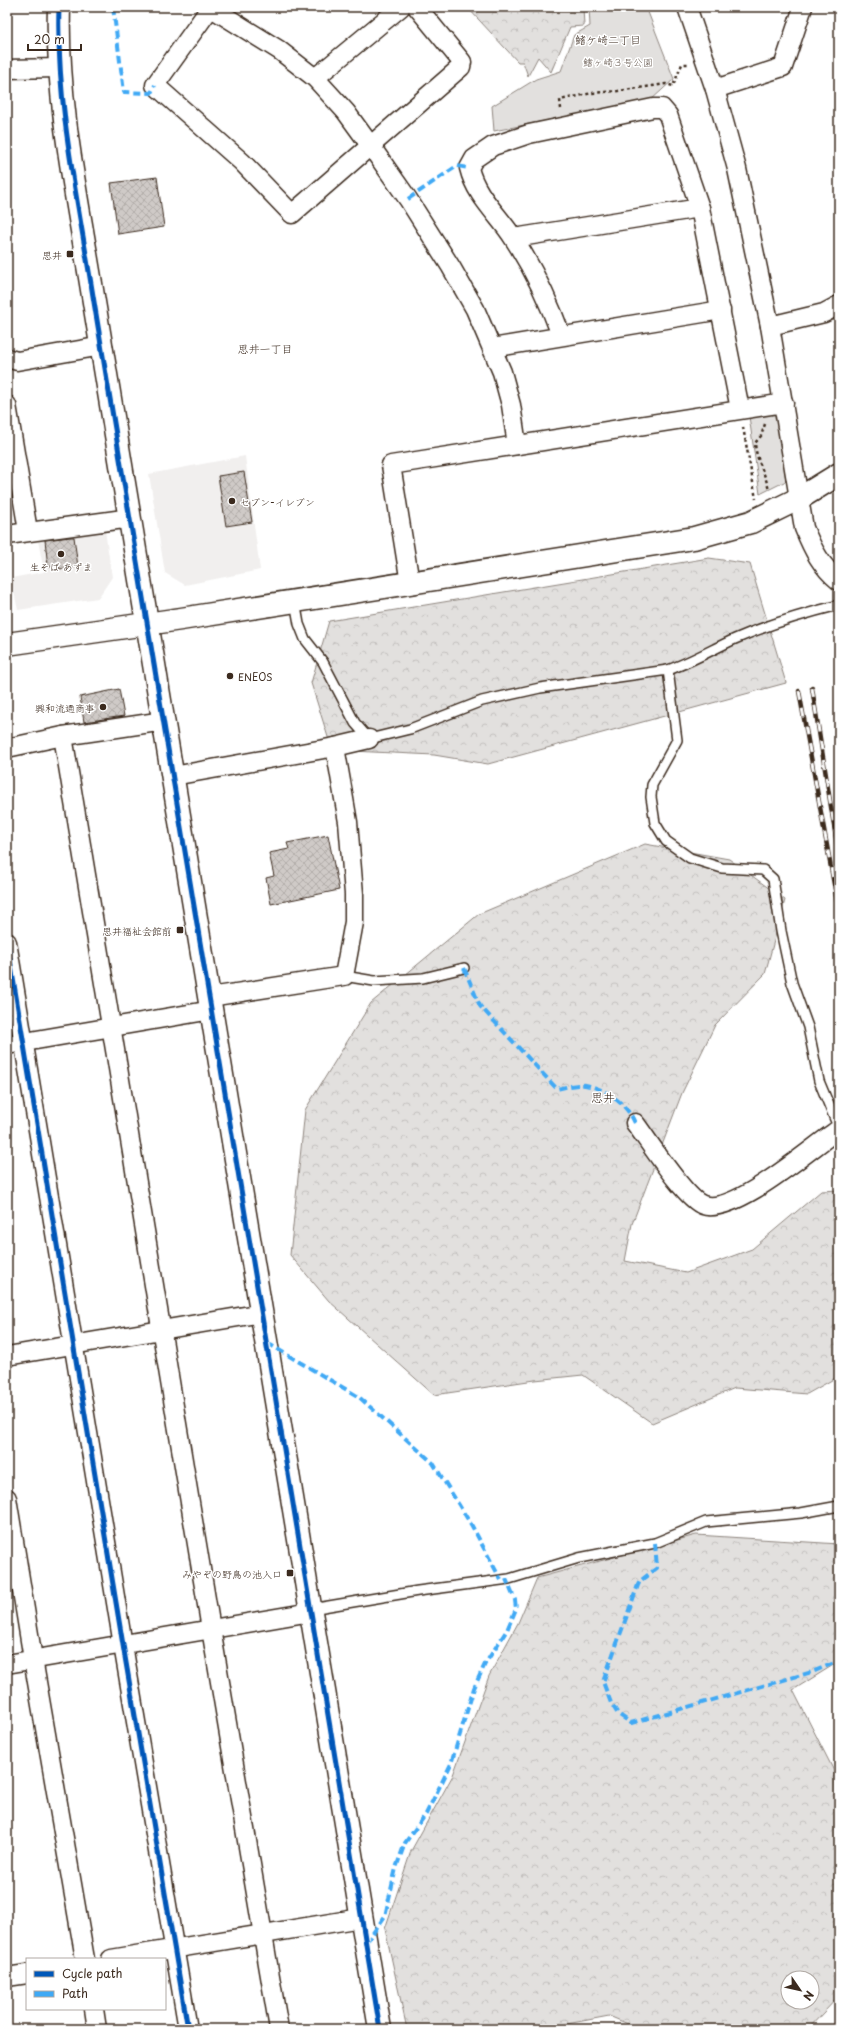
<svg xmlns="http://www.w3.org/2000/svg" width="846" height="2036" font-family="'Playpen Sans','Klee One',sans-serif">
<defs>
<pattern id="forest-crowns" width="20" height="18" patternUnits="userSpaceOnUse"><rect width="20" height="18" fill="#e2e0de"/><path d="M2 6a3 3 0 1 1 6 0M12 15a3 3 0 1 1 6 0" fill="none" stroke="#c3c0be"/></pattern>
<pattern id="building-cross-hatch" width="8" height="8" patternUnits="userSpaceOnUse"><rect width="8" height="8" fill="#cfcac7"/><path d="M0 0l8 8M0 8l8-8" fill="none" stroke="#b3aeaa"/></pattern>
</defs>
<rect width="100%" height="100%" fill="#fff"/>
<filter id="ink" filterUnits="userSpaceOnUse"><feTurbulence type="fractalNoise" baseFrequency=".025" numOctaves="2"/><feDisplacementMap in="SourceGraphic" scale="8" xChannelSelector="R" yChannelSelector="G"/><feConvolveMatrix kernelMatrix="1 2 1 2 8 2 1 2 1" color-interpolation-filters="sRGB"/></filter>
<g filter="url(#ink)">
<!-- built -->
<g fill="#f1efee">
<polygon points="245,456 260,570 185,585 165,573 149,474"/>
<polygon points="104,524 112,577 98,598 18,610 11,578 44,572 37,535"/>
</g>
<!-- forest -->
<g fill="url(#forest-crowns)" stroke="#8e857e" fill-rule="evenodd">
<polygon points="467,7 583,7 584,26 570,27 551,72 538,57 528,76 523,62 518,62"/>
<polygon points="709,558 750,564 786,683 488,764 434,755 332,750 311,683 329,621"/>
<polygon points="645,844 729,859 785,900 765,974 715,1025 682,1093 632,1224 625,1261 686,1273 752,1249 821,1191 839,1190 839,1376 807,1394 735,1388 652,1423 583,1375 535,1380 434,1395 329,1301 290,1255 305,1110 371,1003 479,914"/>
<path d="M696 1535 839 1544V1664H835L793 1690 834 1771 839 1804V1996L808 2029H640L609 2016 551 2027 550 2029H407L385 1929 411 1851 453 1775 489 1676 518 1623 537 1578ZM788 1978H812V2002H788Z"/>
</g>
<!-- green -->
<g fill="#e2e0de" stroke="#8e857e">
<polygon points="589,7 646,7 674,79 651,100 494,131 492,106 536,79 561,71 574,35 590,26"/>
<polygon points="768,411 778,416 786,481 760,494 749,416"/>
</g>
<!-- building -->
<g fill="url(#building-cross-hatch)" stroke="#3b2a1e">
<polygon points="157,177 164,227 118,234 111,183"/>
<polygon points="244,472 252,522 226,526 218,476"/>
<polygon points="70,537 74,537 78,567 59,569 59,566 48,567 45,540"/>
<polygon points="119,689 124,716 84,722 80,697"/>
<polygon points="328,835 339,890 271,904 266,878 274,876 269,853 289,849 287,843"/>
</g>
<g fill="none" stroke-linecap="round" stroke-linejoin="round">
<!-- lane casing -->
<g stroke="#3b2a1e" stroke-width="12">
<g id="lane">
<path d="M295 601 299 624 305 639 323 662 355 723 369 739 410 729 482 701 540 688 668 670C691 662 713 649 735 639 769 624 803 614 839 605"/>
<polyline points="668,670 677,740 652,785 651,797 655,823 666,841 690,858 722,868 763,870 773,879 781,931 792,983 808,1027 819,1081 839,1129"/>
<polyline points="344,976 374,981 423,978 464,968"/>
<polyline points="311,1609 418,1591 509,1579 579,1558 655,1543 706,1522 801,1513 839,1506"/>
</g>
</g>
<!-- street casing -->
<g stroke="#3b2a1e" stroke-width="21">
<g id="street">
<polyline points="210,7 279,50 315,78 346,112 370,145 408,199 451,267 475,309 502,372 511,405 517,445"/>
<polyline points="211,7 155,85 242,162 292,214 461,67 462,62 417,7"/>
<path d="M687 7 715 89 737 169 770 326 804 528C813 550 821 566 839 581"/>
<polyline points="7,69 59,68"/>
<polyline points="315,78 401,7"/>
<polyline points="715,89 783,67 803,7"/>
<polyline points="514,238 700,208"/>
<polyline points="770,326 824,313 839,305"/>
<path d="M561 335C549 302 534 270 514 239 499 215 476 197 469 168L474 159 493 146 529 134 653 108H662L668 115 700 208 740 409"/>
<polyline points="492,348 721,310"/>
<polyline points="7,358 17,361 102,346"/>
<polyline points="7,405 28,531"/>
<polyline points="7,535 131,518"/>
<polyline points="410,583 391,465 784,403"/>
<polyline points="63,736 211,1629 279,2029"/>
<polyline points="7,748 63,736 164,721"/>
<polyline points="173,776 335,747 369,739"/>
<polyline points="7,942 123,1645 188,2029"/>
<polyline points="210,997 344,976 354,922 354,894 348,822 335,747"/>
<polyline points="7,1045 212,1010"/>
<path d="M635 1123C648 1140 685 1199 703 1205 734 1216 812 1147 839 1129"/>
<polyline points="7,1356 262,1313"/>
<polyline points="7,1498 33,1659 85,1959"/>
<polyline points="7,1664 311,1612"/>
<polyline points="111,1959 361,1918"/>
<polyline points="7,1977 27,1974"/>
<polyline points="94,2009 97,2029"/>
</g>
</g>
<!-- secondary casing -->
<g stroke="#3b2a1e" stroke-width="25">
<g id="secondary">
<path d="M59 7C56 104 78 201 93 296L380 2029"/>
<polyline points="7,644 181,619 694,538 751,522 800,498 839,474"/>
</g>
</g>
<!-- path -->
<g stroke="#3b2a1e" stroke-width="2.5" stroke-dasharray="3 3" stroke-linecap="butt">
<polyline points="561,109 560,100 592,93 618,91 666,84 673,86 682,64 688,64"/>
<path d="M765 424 761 436 755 443C756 461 766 474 769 491"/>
<polyline points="743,427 756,499"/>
</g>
<!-- lane -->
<use href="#lane" stroke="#fff" stroke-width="9"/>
<!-- street -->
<use href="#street" stroke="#fff" stroke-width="18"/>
<!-- secondary -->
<use href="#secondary" stroke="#fff" stroke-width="22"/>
<!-- rail casing -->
<g stroke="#3b2a1e" stroke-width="4.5">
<g id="rail">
<polyline points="812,688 839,857"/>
<polyline points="799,691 839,912"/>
</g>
</g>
<!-- rail -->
<use href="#rail" stroke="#fff" stroke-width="3" stroke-dasharray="9" stroke-linecap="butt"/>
<!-- quiet -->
<g stroke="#3fa9f5" stroke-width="4" stroke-dasharray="8 4" stroke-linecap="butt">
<polyline points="113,7 124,92 151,93 155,85"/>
<polyline points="408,199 457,166 469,168"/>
<path d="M464 968 480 1006 557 1089C566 1087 577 1084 585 1085 605 1088 627 1104 635 1123"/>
<polyline points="267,1343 359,1397 433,1463 472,1526 501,1580"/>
<polyline points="655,1543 657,1568 640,1581 638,1585 603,1682 611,1703 618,1714 631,1723 812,1672 839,1661"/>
<polyline points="366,1943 385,1916 396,1868 405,1843 426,1814 451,1764 474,1688 485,1664 507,1630 516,1609 515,1600 506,1579"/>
</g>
<!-- cycleway casing -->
<g stroke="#fff" stroke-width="8">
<g id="cycleway">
<path d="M59 7C56 104 78 201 93 296L380 2029"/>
<polyline points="7,942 123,1645 188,2029"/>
</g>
</g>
<!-- cycleway -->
<use href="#cycleway" stroke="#0057b8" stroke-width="5"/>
</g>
</g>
<!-- markers -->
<g fill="#3b2a1e" stroke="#fff" stroke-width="1.5">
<rect x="66" y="250" width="8" height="8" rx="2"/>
<circle cx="232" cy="501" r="4"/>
<circle cx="61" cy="554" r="4"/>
<circle cx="230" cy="676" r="4"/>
<circle cx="103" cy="707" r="4"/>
<rect x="176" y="926" width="8" height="8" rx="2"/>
<rect x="286" y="1569" width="8" height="8" rx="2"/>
</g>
<g text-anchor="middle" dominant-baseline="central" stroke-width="3" stroke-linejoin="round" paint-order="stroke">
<!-- park labels -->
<g font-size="10" fill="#65584e" stroke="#fff">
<text x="618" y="61">鰭ヶ崎３号公園</text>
</g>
<!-- poi labels -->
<g font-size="10" fill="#3b2a1e" stroke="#fff" text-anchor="end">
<text x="62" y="254">思井</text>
<text x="240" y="501" text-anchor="start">セブン-イレブン</text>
<text x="61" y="566" text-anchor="middle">生そば あずま</text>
<text x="238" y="676" text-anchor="start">ENEOS</text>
<text x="95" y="707">興和流通商事</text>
<text x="172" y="930">思井福祉会館前</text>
<text x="282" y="1573">みやぞの野鳥の池入口</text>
</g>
<!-- neighbourhood labels -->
<g font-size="11" fill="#3b2a1e" stroke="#fff">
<text x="608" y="39">鰭ケ崎二丁目</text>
<text x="265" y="348">思井一丁目</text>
</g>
<!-- quarter labels -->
<g font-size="12" fill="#3b2a1e" stroke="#fff">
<text x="603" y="1097">思井</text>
</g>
</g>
<!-- margin -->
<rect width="846" height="2036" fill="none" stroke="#fff" stroke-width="24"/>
<rect x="12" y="12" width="822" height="2012" fill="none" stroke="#3b2a1e" stroke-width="1.5" filter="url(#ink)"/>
<!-- legend -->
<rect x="26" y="1958" width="140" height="52" fill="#ffffff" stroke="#b1aaa5"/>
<rect x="34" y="1971" width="20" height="6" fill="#0057b8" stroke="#b1aaa5"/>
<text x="62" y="1978" font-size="12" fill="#3b2a1e">Cycle path</text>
<rect x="34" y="1991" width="20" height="6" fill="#3fa9f5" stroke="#b1aaa5"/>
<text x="62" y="1998" font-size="12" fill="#3b2a1e">Path</text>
<!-- north arrow -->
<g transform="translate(800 1990) rotate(124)"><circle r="19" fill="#ffffff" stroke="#b1aaa5"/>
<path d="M0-3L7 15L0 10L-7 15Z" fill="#3b2a1e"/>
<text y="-6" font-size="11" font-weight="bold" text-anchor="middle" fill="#3b2a1e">N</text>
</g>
<!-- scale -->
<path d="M28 44v6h53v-6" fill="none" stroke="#3b2a1e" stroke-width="2"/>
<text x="34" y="44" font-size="12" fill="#3b2a1e" stroke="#ffffff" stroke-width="3" paint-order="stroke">20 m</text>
</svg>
